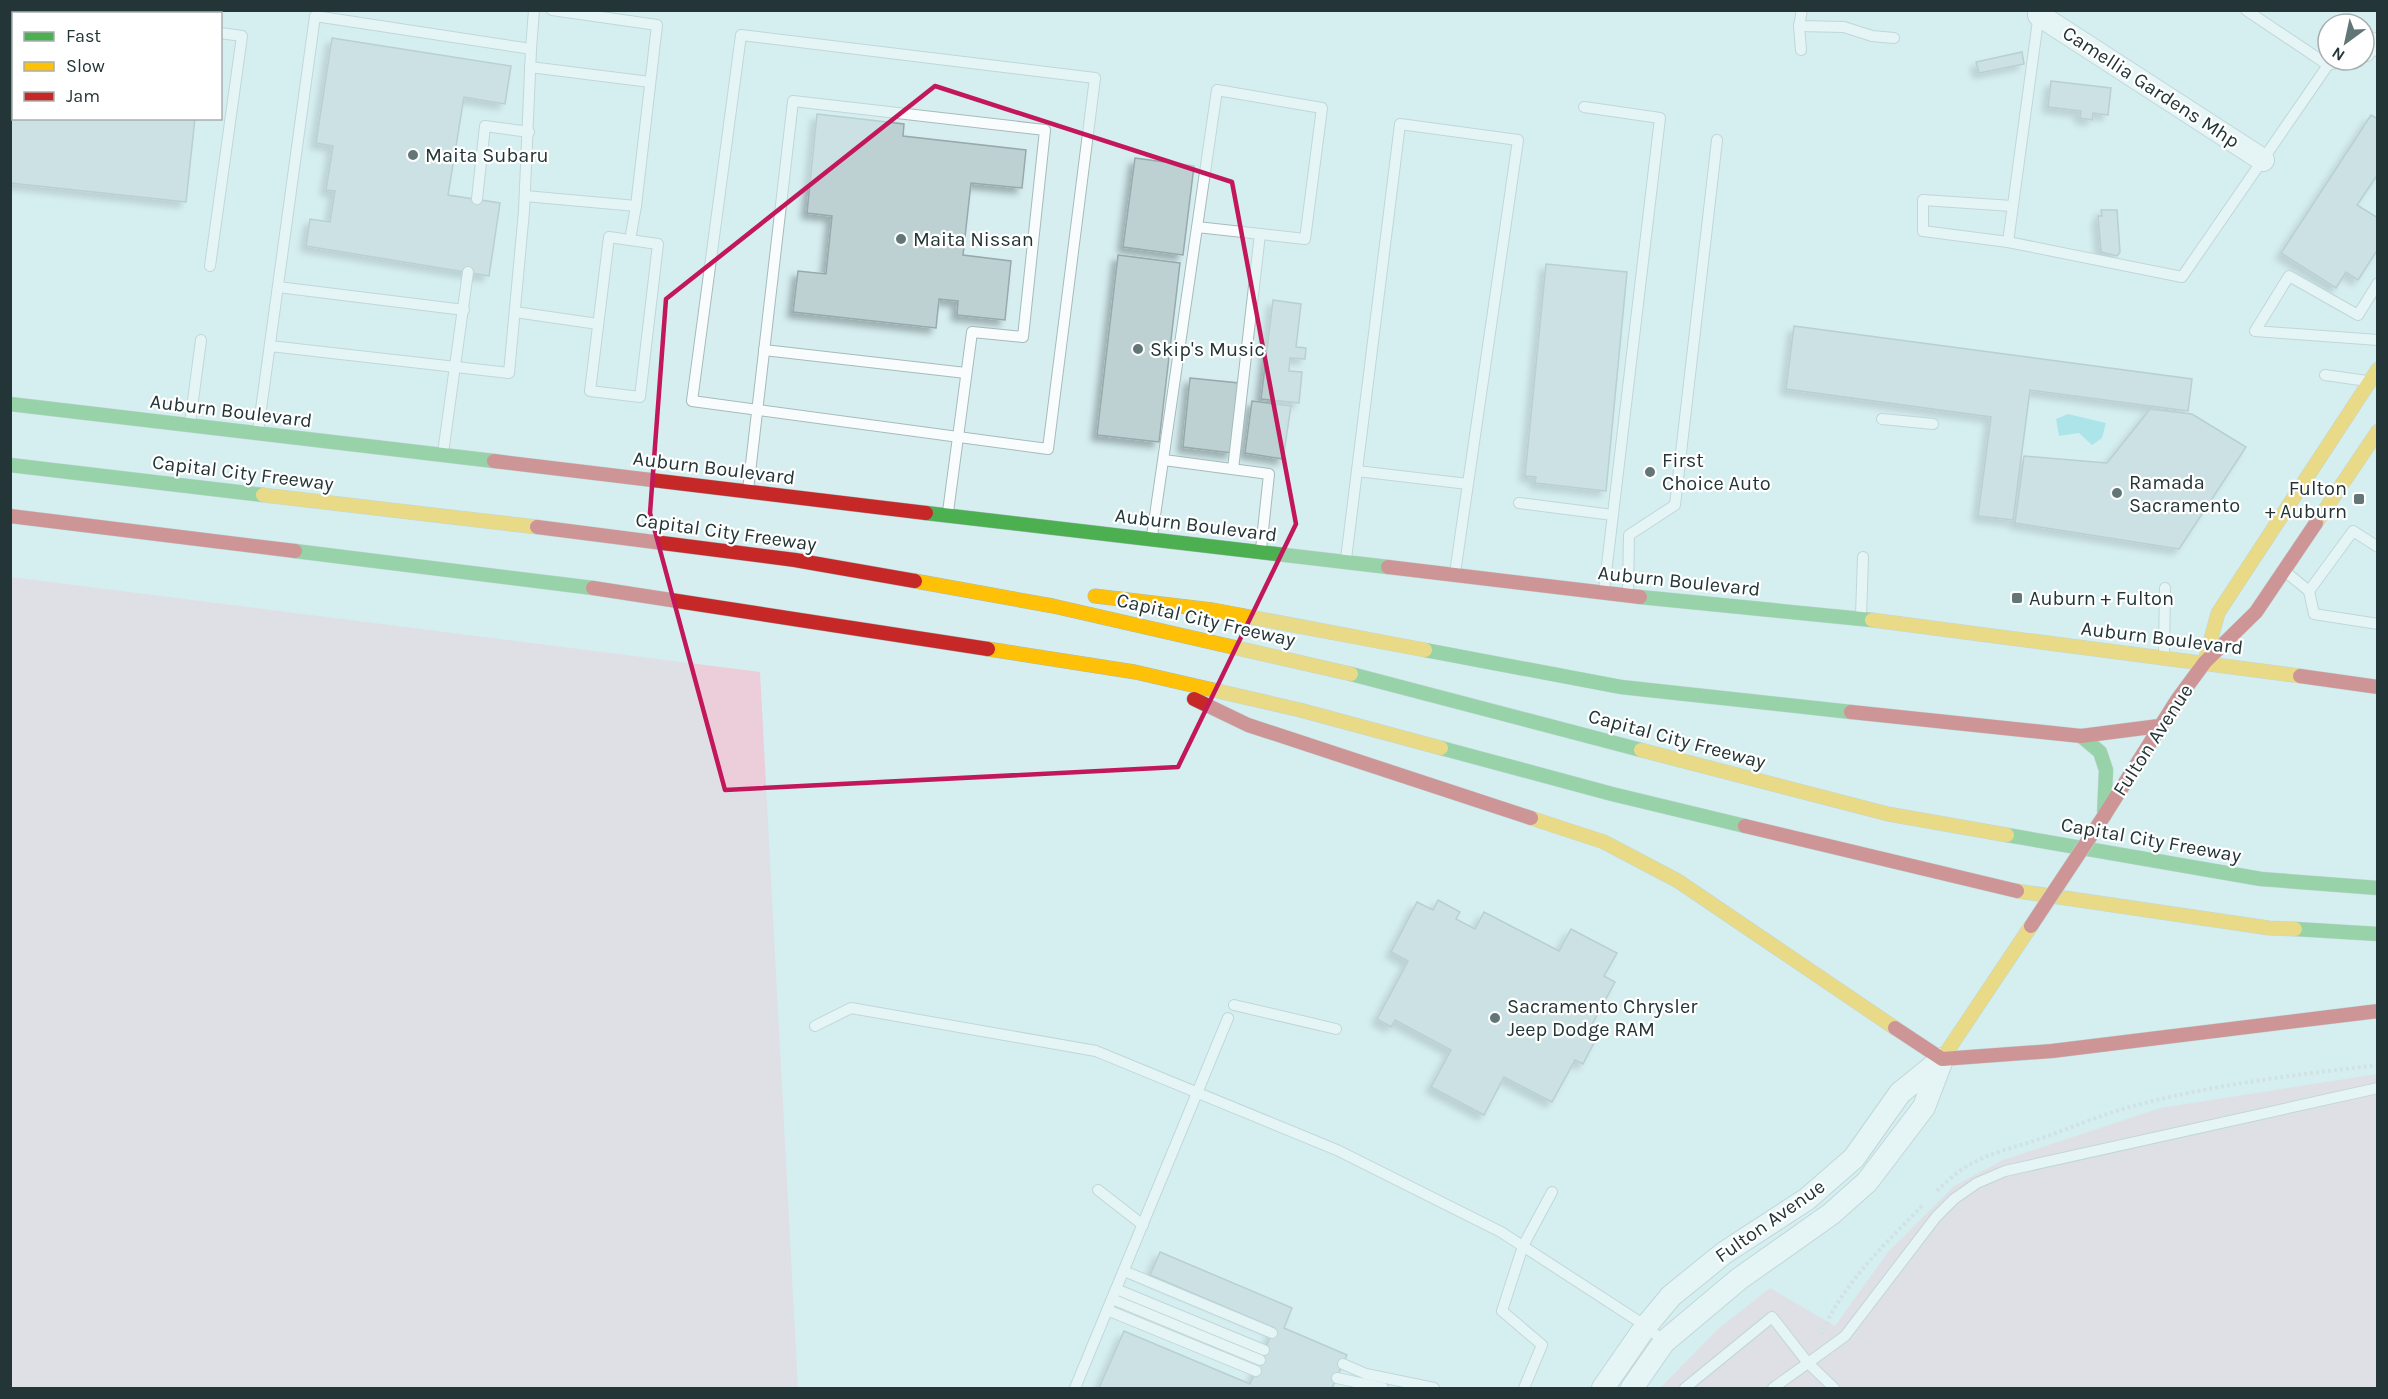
<svg xmlns="http://www.w3.org/2000/svg" width="2388" height="1399" font-family="Karla,sans-serif">
<defs>
<filter id="shadow"><feDropShadow dx="-5.5" dy="5.5" stdDeviation="3" flood-color="#0004"/></filter>
</defs>
<rect width="100%" height="100%" fill="#d6eef0"/>
<!-- green -->
<g fill="#ebced9">
<polygon points="11,577 760,672 798,1388 11,1388"/>
<polygon points="2377,1074 2377,1388 1660,1388 1718,1329 1770,1288 1835,1326 1888,1252 1954,1186 2003,1160 2160,1108"/>
</g>
<!-- water -->
<polygon fill="#7bd9e0" points="2068,414 2106,423 2102,438 2092,445 2079,433 2059,436 2056,419"/>
<!-- building -->
<g fill="#bed1d2" stroke="#97a9ab" stroke-width="1.5" filter="url(#shadow)">
<polygon points="332,38 511,66 505,104 464,97 448,195 500,203 489,276 306,246 310,219 330,222 335,191 326,190 333,146 316,143"/>
<polygon points="2022,52 2024,64 1979,73 1976,62"/>
<polygon points="10,64 14,64 14,118 195,118 186,202 10,183"/>
<polygon points="2051,81 2111,88 2108,115 2093,113 2092,120 2080,118 2081,111 2048,107"/>
<polygon points="817,114 904,124 903,136 1026,150 1022,188 971,183 963,255 1011,261 1005,320 957,315 958,301 939,299 936,328 793,312 798,271 826,274 832,216 807,213"/>
<polygon points="2371,115 2378,119 2378,174 2357,205 2378,218 2378,249 2358,280 2346,272 2336,288 2281,253"/>
<polygon points="1135,158 1194,166 1183,255 1123,247"/>
<polygon points="2101,210 2117,210 2120,252 2117,256 2101,252 2098,216 2102,216"/>
<polygon points="1118,255 1180,263 1159,442 1097,435"/>
<polygon points="1546,264 1627,272 1606,491 1535,483 1536,477 1525,476"/>
<polygon points="1273,300 1301,304 1296,347 1306,348 1305,359 1290,358 1289,371 1302,372 1299,403 1261,399"/>
<polygon points="1794,326 2192,379 2188,411 2030,390 2013,520 1978,516 1991,417 1786,389"/>
<polygon points="1190,378 1239,383 1232,453 1183,447"/>
<polygon points="1252,401 1291,406 1283,459 1245,453"/>
<polygon points="2150,409 2192,414 2246,447 2179,549 2015,523 2024,456 2107,463"/>
<polygon points="1438,900 1460,912 1456,919 1475,929 1484,912 1559,951 1571,929 1617,953 1604,976 1615,982 1590,1028 1599,1033 1583,1064 1575,1060 1552,1102 1504,1077 1484,1115 1431,1087 1451,1050 1395,1020 1391,1027 1377,1019 1408,961 1391,952 1417,902 1433,910"/>
<polygon points="1160,1252 1292,1308 1284,1328 1347,1355 1332,1388 1099,1388 1124,1331 1250,1384 1274,1328 1150,1275"/>
</g>
<g fill="none" stroke-linecap="round" stroke-linejoin="round">
<!-- lane casing -->
<g stroke="#a7babb" stroke-width="12">
<g id="lane">
<polyline points="2246,10 2328,65 2349,60"/>
<polyline points="1799,26 1844,27 1872,36 1894,38"/>
<polygon points="741,35 1095,78 1048,449 692,401"/>
<polyline points="531,49 534,10"/>
<polyline points="1801,50 1799,26 1802,10"/>
<polyline points="2364,56 2368,56 2377,42"/>
<polyline points="530,67 650,82"/>
<polyline points="1584,107 1660,118 1604,590"/>
<polyline points="525,196 636,206 657,25 552,10"/>
<polyline points="477,199 485,126 529,132"/>
<polyline points="2012,206 1923,200 1923,231 2008,242 2182,277 2328,65"/>
<polygon points="609,237 658,244 640,397 590,391"/>
<polyline points="630,240 636,206"/>
<polyline points="2008,242 2039,13"/>
<polyline points="210,266 242,36 220,33"/>
<polyline points="2378,283 2358,315 2289,276 2255,331 2378,340"/>
<polyline points="278,287 464,310"/>
<polyline points="515,312 598,324"/>
<polyline points="764,350 966,373"/>
<polyline points="2325,375 2367,381"/>
<polyline points="1882,419 1933,424"/>
<polyline points="190,423 201,340"/>
<polyline points="258,431 315,16 531,49 524,211 509,373 270,346"/>
<polyline points="443,453 468,272"/>
<polyline points="1164,460 1269,474 1261,549"/>
<polyline points="1233,469 1260,234"/>
<polyline points="1357,471 1468,484"/>
<polyline points="748,490 793,101 1045,130 1023,337 972,332 948,512"/>
<polyline points="1519,503 1613,515"/>
<polyline points="1152,536 1217,90 1322,108 1305,239 1197,227"/>
<polyline points="1346,559 1400,124 1518,140 1455,573"/>
<polyline points="2287,573 2309,591 2353,531 2378,547"/>
<polyline points="2309,591 2314,614 2378,624"/>
<polyline points="1628,592 1629,535 1675,505 1717,140"/>
<polyline points="1861,616 1863,557"/>
<polyline points="2164,653 2165,588"/>
<polyline points="1234,1005 1336,1029"/>
<polyline points="815,1026 851,1008 1096,1051 1337,1150 1501,1232 1646,1326 1664,1342"/>
<polyline points="1098,1190 1143,1225"/>
<polyline points="1124,1271 1272,1333"/>
<polyline points="1116,1289 1264,1350"/>
<polyline points="1112,1299 1260,1360"/>
<polyline points="1107,1310 1256,1371"/>
<polyline points="1343,1364 1366,1374 1434,1388"/>
<polyline points="1337,1378 1383,1388"/>
<polyline points="1075,1388 1228,1018"/>
<polyline points="1524,1388 1542,1345 1502,1311 1523,1246 1552,1192"/>
<polyline points="1685,1388 1772,1317 1808,1363 1845,1336 1936,1217 1954,1199 1977,1183 2005,1171 2378,1088"/>
<polyline points="1773,1388 1808,1363 1834,1388"/>
</g>
</g>
<!-- street casing -->
<g stroke="#a7babb" stroke-width="24">
<g id="street">
<polyline points="2039,15 2263,160"/>
<polyline points="2376,44 2378,45"/>
<polyline points="1603,1388 1646,1326 1671,1296 1724,1253 1807,1199 1854,1158 1900,1093 1942,1059"/>
<polyline points="1632,1388 1664,1342 1739,1279 1831,1214 1867,1182 1924,1107 1941,1062"/>
</g>
</g>
<!-- fast casing -->
<g stroke="#a7babb" stroke-width="15">
<g id="fast">
<polyline points="10,404 494,461"/>
<polyline points="10,465 263,495"/>
<polyline points="926,513 1388,567"/>
<polyline points="295,551 593,588"/>
<polyline points="1640,597 1872,620"/>
<polyline points="1425,650 1621,687 1851,712"/>
<polyline points="1351,674 1641,750"/>
<polyline points="2081,736 2100,752 2106,770 2104,816"/>
<polyline points="1441,748 1612,794 1745,826"/>
<polyline points="2007,835 2261,879 2378,888"/>
<polyline points="2295,929 2378,934"/>
</g>
</g>
<!-- slow casing -->
<g stroke="#a7babb" stroke-width="15">
<g id="slow">
<polyline points="263,495 537,527"/>
<polyline points="2316,523 2378,431"/>
<polyline points="915,581 1053,606 1351,674"/>
<polyline points="1095,596 1213,610 1425,650"/>
<polyline points="1872,620 2300,676"/>
<polyline points="988,649 1135,672 1300,710 1441,748"/>
<polyline points="2205,661 2218,613 2378,369"/>
<polyline points="1641,750 1888,814 2007,835"/>
<polyline points="1531,818 1604,842 1678,881 1895,1028"/>
<polyline points="2017,891 2269,928 2295,929"/>
<polyline points="1942,1059 2031,926"/>
</g>
</g>
<!-- jam casing -->
<g stroke="#a7babb" stroke-width="15">
<g id="jam">
<polyline points="494,461 926,513"/>
<polyline points="10,516 295,551"/>
<polyline points="537,527 795,560 915,581"/>
<polyline points="1388,567 1640,597"/>
<polyline points="593,588 988,649"/>
<polyline points="2300,676 2378,687"/>
<polyline points="1194,699 1248,725 1531,818"/>
<polyline points="1851,712 2081,736 2159,726"/>
<polyline points="2104,816 2177,700 2205,662 2256,612 2316,523"/>
<polyline points="1745,826 2017,891"/>
<polyline points="1895,1028 1942,1059 2052,1051 2378,1011"/>
</g>
</g>
<!-- path -->
<g stroke="#ccd3d4" stroke-width="4" stroke-dasharray="3 3" stroke-linecap="butt">
<path d="M1937 1191C1972 1154 2000 1153 2045 1137 2072 1127 2099 1116 2126 1108 2208 1085 2294 1075 2378 1065"/>
<path d="M1821 1335C1842 1284 1885 1244 1923 1205"/>
</g>
<!-- lane -->
<use href="#lane" stroke="#f9fcfd" stroke-width="10"/>
<!-- street -->
<use href="#street" stroke="#f9fcfd" stroke-width="22"/>
<!-- fast -->
<use href="#fast" stroke="#4caf50" stroke-width="14"/>
<!-- slow -->
<use href="#slow" stroke="#ffc107" stroke-width="14"/>
<!-- jam -->
<use href="#jam" stroke="#c62828" stroke-width="14"/>
<!-- jam-bridge casing -->
<g stroke="#a7babb" stroke-width="15" stroke-linecap="butt">
<polyline id="jam-bridge" points="2031,926 2104,816"/>
</g>
<!-- jam-bridge -->
<use href="#jam-bridge" stroke="#c62828" stroke-width="14"/>
</g>
<!-- marked area -->
<path d="M0 0H2388V1399H0ZM935 86 1232 182 1296 524 1178 767 725 790 650 513 666 299Z" fill="#d6eef0" fill-opacity=".55" fill-rule="evenodd"/>
<path fill="none" stroke="#c2185b" stroke-width="4.5" stroke-linejoin="round" d="M935 86 1232 182 1296 524 1178 767 725 790 650 513 666 299Z"/>
<!-- markers -->
<g fill="#627677" stroke="#fff" stroke-width="2">
<circle cx="413" cy="155" r="6"/>
<circle cx="901" cy="239" r="6"/>
<circle cx="1138" cy="349" r="6"/>
<circle cx="1650" cy="472" r="6"/>
<circle cx="2117" cy="493" r="6"/>
<rect x="2353" y="493" width="12" height="12" rx="3"/>
<rect x="2011" y="592" width="12" height="12" rx="3"/>
<circle cx="1495" cy="1018" r="6"/>
</g>
<g text-anchor="middle" dominant-baseline="central" stroke-width="4.5" stroke-linejoin="round" paint-order="stroke">
<!-- street labels -->
<g font-size="20" fill="#233536" stroke="#fff">
<text transform="translate(2151 87) rotate(33)">Camellia Gardens Mhp</text>
<text transform="translate(231 411) rotate(7)">Auburn Boulevard</text>
<text transform="translate(714 468) rotate(7)">Auburn Boulevard</text>
<text transform="translate(243 473) rotate(7)">Capital City Freeway</text>
<text transform="translate(1196 525) rotate(7)">Auburn Boulevard</text>
<text transform="translate(726 532) rotate(8)">Capital City Freeway</text>
<text transform="translate(1679 581) rotate(6)">Auburn Boulevard</text>
<text transform="translate(1206 620) rotate(13)">Capital City Freeway</text>
<text transform="translate(2162 638) rotate(7)">Auburn Boulevard</text>
<text transform="translate(1677 739) rotate(15)">Capital City Freeway</text>
<text transform="translate(2153 740) rotate(-57)">Fulton Avenue</text>
<text transform="translate(2151 840) rotate(10)">Capital City Freeway</text>
<text transform="translate(1770 1221) rotate(-35)">Fulton Avenue</text>
</g>
<!-- poi labels -->
<g font-size="20" fill="#233536" stroke="#fff" text-anchor="start">
<text x="425" y="155">Maita Subaru</text>
<text x="913" y="239">Maita Nissan</text>
<text x="1150" y="349">Skip's Music</text>
<text x="1662" y="460">First<tspan x="1662" dy="23">Choice Auto</tspan></text>
<text x="2129" y="482">Ramada<tspan x="2129" dy="23">Sacramento</tspan></text>
<text x="2347" y="488" text-anchor="end">Fulton<tspan x="2347" dy="23">+ Auburn</tspan></text>
<text x="2029" y="598">Auburn + Fulton</text>
<text x="1507" y="1006">Sacramento Chrysler<tspan x="1507" dy="23">Jeep Dodge RAM</tspan></text>
</g>
</g>
<!-- border -->
<rect width="2388" height="1399" fill="none" stroke="#233536" stroke-width="24"/>
<!-- legend -->
<rect x="12" y="12" width="210" height="108" fill="#ffffff" stroke="#a7aeaf" stroke-width="1.5"/>
<rect x="24" y="32" width="30" height="9" fill="#4caf50" stroke="#a7aeaf" stroke-width="1.5"/>
<text x="66" y="42" font-size="18" fill="#233536">Fast</text>
<rect x="24" y="62" width="30" height="9" fill="#ffc107" stroke="#a7aeaf" stroke-width="1.5"/>
<text x="66" y="72" font-size="18" fill="#233536">Slow</text>
<rect x="24" y="92" width="30" height="9" fill="#c62828" stroke="#a7aeaf" stroke-width="1.5"/>
<text x="66" y="102" font-size="18" fill="#233536">Jam</text>
<!-- north arrow -->
<g transform="translate(2346 42) rotate(213)"><circle r="28" fill="#ffffff" stroke="#a7aeaf" stroke-width="1.5"/>
<path d="M0-4.5L10 22L0 15L-10 22Z" fill="#627677"/>
<text y="-9" font-size="16" font-weight="bold" text-anchor="middle" fill="#233536">N</text>
</g>
</svg>
